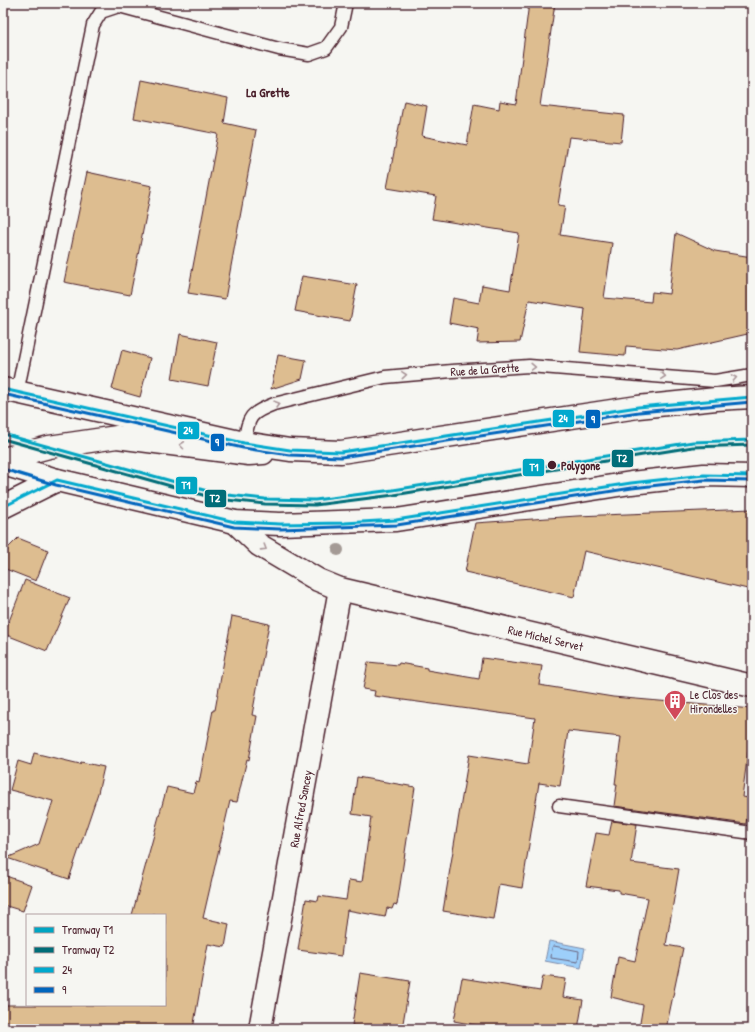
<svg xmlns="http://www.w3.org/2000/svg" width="755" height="1032" font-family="'Patrick Hand',sans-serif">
<rect width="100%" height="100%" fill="#f6f6f2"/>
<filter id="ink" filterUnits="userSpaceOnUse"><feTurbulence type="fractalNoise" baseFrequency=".025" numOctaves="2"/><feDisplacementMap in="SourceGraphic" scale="8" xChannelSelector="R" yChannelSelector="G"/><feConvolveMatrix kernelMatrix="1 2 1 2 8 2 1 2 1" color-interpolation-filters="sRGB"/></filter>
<g filter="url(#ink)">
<!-- water -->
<polygon fill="#9dcffa" stroke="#7c89a7" points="549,941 585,948 581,968 545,961"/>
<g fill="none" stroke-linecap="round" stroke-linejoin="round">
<!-- shore -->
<polygon stroke="#6b657e" stroke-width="1" points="554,946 579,951 578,962 551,958 552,948"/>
</g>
<!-- building -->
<g fill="#ddbd90" stroke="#4a1f2b">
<polygon points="529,3 555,3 540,106 624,115 621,142 569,137 558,205 565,206 560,235 612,243 604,298 651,302 652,292 669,294 676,233 715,251 752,257 752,333 677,350 626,346 625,356 580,352 585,309 529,300 520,342 477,343 479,329 449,323 453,298 479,303 482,285 510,290 519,233 432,219 436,196 387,188 404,101 427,106 422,136 467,145 474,104 499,109 500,101 516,104"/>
<polygon points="141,80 228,98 224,123 256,130 225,299 188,293 218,134 134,118"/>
<polygon points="87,172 152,186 130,295 64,282"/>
<polygon points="302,276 357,285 350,321 295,311"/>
<polygon points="180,334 217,342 208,386 172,379"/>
<polygon points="122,350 150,358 140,397 112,389"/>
<polygon points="278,355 306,360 302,379 271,389"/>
<polygon points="752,509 752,590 584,551 574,597 465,572 475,523 577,516"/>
<polygon points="18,538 48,550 36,581 3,568 3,560 8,548"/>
<polygon points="25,580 70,598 47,651 4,634"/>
<polygon points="232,616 269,624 252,715 257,716 249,760 247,759 237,802 230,801 203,918 229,924 225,947 208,944 193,1029 3,1029 3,1005 165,1005 165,915 132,915 167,787 193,793 196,782 199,783 213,710 215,710"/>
<polygon points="482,658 542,666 539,685 613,697 752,709 752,752 748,752 742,797 750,798 746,824 614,806 617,784 615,784 621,737 568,731 560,786 539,783 522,888 499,884 493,919 443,911 469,755 528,764 535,718 374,696 375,691 363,689 368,662 398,665 399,663 427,668 427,670 479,679"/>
<polygon points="34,753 80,764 81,762 104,767 98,793 69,879 7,858 39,844 53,801 10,790 18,761 31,765"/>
<polygon points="357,777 415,787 397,905 394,904 392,909 387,908 385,917 347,910 341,956 298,950 306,899 318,901 319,896 346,900 349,880 362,882 371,817 352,814"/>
<polygon points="612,821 637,824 631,863 679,869 666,945 683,948 666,1029 639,1029 643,1005 611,997 618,957 635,961 648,898 619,893 619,890 586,886 596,833 609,835"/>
<polygon points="3,875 32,885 23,911 3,905"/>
<polygon points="360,973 410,981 402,1029 374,1029 352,1025"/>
<polygon points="543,976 566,979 563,997 583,1000 578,1029 496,1029 454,1021 462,978 540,991"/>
</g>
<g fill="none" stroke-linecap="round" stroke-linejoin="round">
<!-- lane casing -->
<g stroke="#4a1f2b" stroke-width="15">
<g id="lane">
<polyline points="17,393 93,25 101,12 119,6 279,49 309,54 326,48 341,27 346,3"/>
<path id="s1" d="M244 443C249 417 248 414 274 404L385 377 452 371 529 366 715 381 752 375"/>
<polyline points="559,806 752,833"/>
</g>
</g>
<!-- street casing -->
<g stroke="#4a1f2b" stroke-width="25">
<g id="street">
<polyline points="3,459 49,447 117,437 249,454 263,453"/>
<polyline points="3,507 57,480"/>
<path id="s2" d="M235 522 259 545 318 580 340 589 752 686"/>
<path id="s3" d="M260 1029 340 589"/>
</g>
</g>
<!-- secondary casing -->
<g stroke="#4a1f2b" stroke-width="25">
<g id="secondary">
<polyline points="3,389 244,443 290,450 341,452 638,407 716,399 752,397"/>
<polyline points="3,464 57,480 235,522 280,524 396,520 631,483 704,475 752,476"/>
</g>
</g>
<!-- lane -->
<use href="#lane" stroke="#f6f6f2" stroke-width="12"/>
<!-- street -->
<use href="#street" stroke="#f6f6f2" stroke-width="22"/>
<!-- secondary -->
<use href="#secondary" stroke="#f6f6f2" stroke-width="22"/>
<!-- bus-1 casing -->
<g stroke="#f6f6f2" stroke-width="6">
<g id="bus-1">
<polyline points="3,389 244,443 290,450 341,452 638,407 752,397"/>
<polyline points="3,507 57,480 235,522 280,524 344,523 396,520 631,483 704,475 752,476"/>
</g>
</g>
<!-- bus-2 casing -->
<g stroke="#f6f6f2" stroke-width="6">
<g id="bus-2">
<polyline points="3,394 243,448 290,455 341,457 639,412 752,402"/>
<polyline points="3,469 56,485 234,527 280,529 397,525 632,488 704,480 752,481"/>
</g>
</g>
<!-- bus-1 -->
<use href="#bus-1" stroke="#00a9ce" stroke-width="3"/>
<!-- bus-2 -->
<use href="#bus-2" stroke="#0065bd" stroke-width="3"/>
<!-- tram-1 casing -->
<g stroke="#f6f6f2" stroke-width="6">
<polyline id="tram-1" points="3,434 218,494 265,499 315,500 393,490 693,442 752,440"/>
</g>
<!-- tram-2 casing -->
<g stroke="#f6f6f2" stroke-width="6">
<polyline id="tram-2" points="3,439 217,499 265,504 315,505 394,495 693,447 752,445"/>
</g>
<!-- tram-1 -->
<use href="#tram-1" stroke="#00a5c2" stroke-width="3"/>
<!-- tram-2 -->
<use href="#tram-2" stroke="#006d78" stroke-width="3"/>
</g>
<!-- trees -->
<circle fill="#a49a95" cx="338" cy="550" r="6"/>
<!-- one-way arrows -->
<defs><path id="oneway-chevron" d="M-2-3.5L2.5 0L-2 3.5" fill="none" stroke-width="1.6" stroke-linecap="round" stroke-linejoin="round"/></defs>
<g stroke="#a99598">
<use href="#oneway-chevron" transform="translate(533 367) rotate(2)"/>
<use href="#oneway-chevron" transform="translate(404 375) rotate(-5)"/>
<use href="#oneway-chevron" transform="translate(663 376) rotate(5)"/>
<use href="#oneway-chevron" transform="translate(734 378) rotate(-11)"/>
<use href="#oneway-chevron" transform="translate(277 404) rotate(-16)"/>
<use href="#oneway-chevron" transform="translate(182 445) rotate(-173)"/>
<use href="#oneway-chevron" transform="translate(264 548) rotate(32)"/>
</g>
</g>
<!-- icons -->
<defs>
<g id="building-pin" transform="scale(1.15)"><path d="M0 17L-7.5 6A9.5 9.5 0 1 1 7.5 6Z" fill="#d1495b" stroke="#f6f6f2"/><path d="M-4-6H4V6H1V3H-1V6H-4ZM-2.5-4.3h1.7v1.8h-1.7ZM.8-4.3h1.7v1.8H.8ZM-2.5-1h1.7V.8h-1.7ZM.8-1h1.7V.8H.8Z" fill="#fff"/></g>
</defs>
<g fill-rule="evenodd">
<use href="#building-pin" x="675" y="701"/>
</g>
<!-- markers -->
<circle fill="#4a1f2b" stroke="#f6f6f2" stroke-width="1.5" cx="552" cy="465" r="5"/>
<g text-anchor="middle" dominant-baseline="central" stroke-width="3" stroke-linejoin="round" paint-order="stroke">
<!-- street labels -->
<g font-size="12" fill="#4a1f2b" stroke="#f6f6f2">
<text stroke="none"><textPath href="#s1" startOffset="268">Rue de la Grette</textPath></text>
<text stroke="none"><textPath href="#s2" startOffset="337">Rue Michel Servet</textPath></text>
<text stroke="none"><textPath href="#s3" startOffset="224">Rue Alfred Sancey</textPath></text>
</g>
<!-- stop labels -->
<g font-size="12" font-weight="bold" fill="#4a1f2b" stroke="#f6f6f2" text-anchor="start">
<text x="561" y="465">Polygone</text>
</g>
<!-- poi labels -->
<g font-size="12" fill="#4a1f2b" stroke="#f6f6f2" text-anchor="start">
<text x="690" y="694">Le Clos des<tspan x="690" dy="14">Hirondelles</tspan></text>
</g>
<!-- neighbourhood labels -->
<g font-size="13" font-weight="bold" fill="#4a1f2b" stroke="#f6f6f2">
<text x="268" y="92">La Grette</text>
</g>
</g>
<g stroke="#f6f6f2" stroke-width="1.5">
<rect x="552" y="409" width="23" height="19" rx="4" fill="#00a9ce"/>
<rect x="585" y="409" width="16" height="20" rx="4" fill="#0065bd"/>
<rect x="177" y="421" width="23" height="19" rx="4" fill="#00a9ce"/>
<rect x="210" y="433" width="15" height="19" rx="4" fill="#0065bd"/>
<rect x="611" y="449" width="23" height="19" rx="4" fill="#006d78"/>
<rect x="522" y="458" width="23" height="19" rx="4" fill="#00a5c2"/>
<rect x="175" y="476" width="23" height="19" rx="4" fill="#00a5c2"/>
<rect x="204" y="489" width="23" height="19" rx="4" fill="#006d78"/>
</g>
<g font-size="11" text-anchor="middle" font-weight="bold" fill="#fff">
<text x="563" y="422">24</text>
<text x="593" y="423">9</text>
<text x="188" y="434">24</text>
<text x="217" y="446">9</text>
<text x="622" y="462">T2</text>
<text x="534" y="471">T1</text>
<text x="186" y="489">T1</text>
<text x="215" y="502">T2</text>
</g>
<!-- margin -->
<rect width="755" height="1032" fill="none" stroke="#f6f6f2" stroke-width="16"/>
<rect x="8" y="8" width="739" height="1016" fill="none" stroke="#4a1f2b" stroke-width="1.5" filter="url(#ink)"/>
<!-- legend -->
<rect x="26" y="914" width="140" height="92" fill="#f6f6f2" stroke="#b1a0a2"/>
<rect x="34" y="927" width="20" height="6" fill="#00a5c2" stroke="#b1a0a2"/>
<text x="62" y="934" font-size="12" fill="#4a1f2b">Tramway T1</text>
<rect x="34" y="947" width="20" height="6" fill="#006d78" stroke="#b1a0a2"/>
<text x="62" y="954" font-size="12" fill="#4a1f2b">Tramway T2</text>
<rect x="34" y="967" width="20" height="6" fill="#00a9ce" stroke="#b1a0a2"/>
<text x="62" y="974" font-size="12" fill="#4a1f2b">24</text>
<rect x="34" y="987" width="20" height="6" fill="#0065bd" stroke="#b1a0a2"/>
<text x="62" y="994" font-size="12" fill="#4a1f2b">9</text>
</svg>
